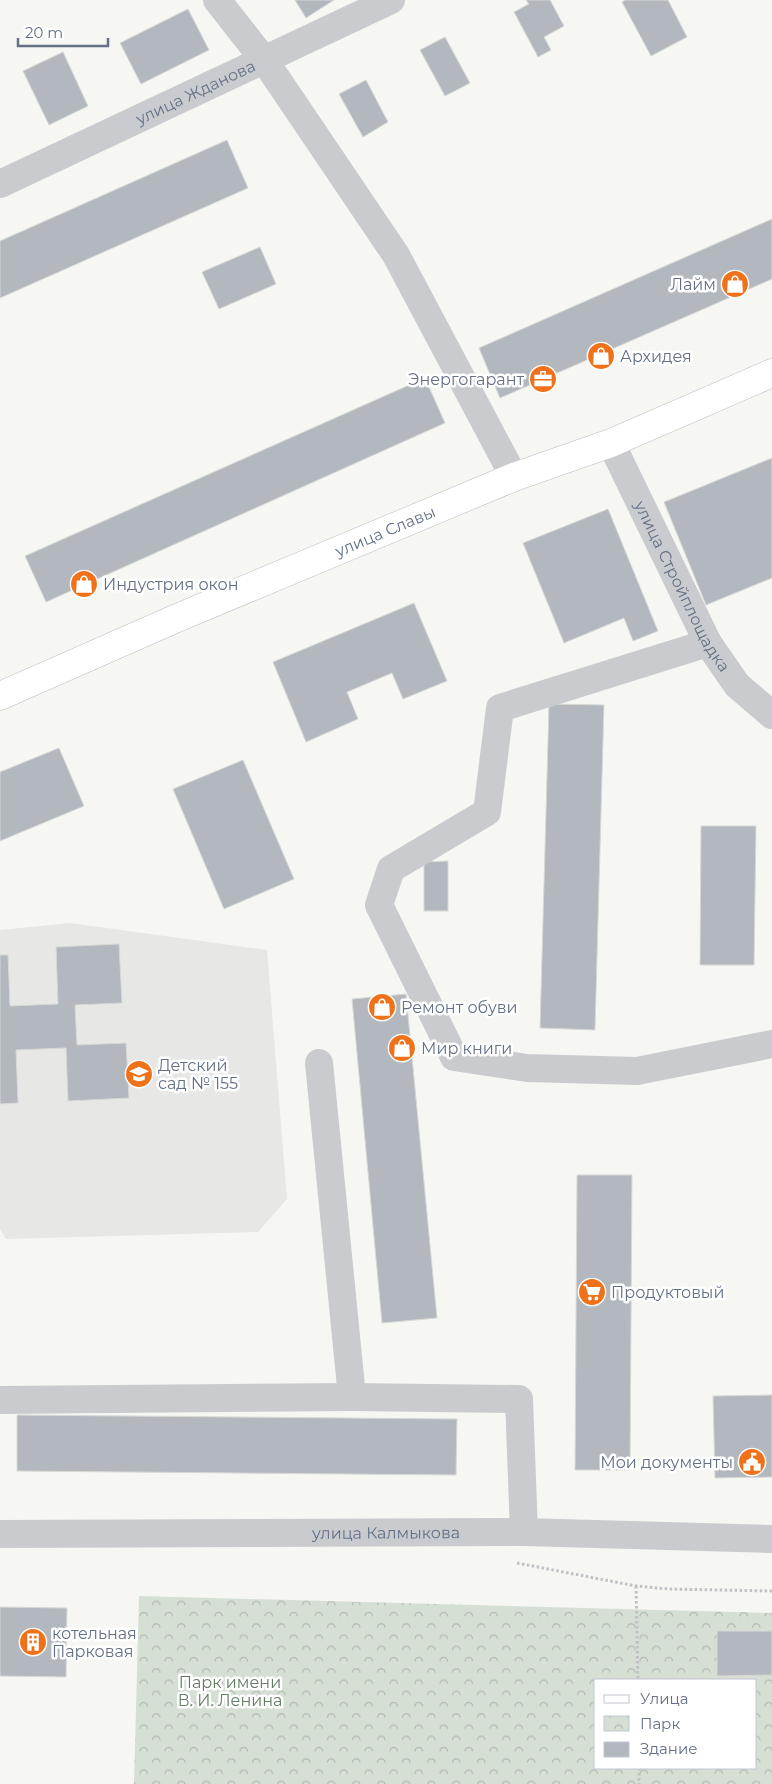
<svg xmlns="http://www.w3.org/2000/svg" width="772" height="1784" font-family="Montserrat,sans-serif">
<defs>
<pattern id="park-crowns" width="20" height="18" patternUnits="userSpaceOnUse" patternTransform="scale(1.25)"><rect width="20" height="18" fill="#d6dfd4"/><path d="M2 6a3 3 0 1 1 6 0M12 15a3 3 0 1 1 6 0" fill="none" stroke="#b1b9b2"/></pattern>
</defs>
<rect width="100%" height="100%" fill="#f6f7f3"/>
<!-- built -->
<polygon fill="#e7e7e6" points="70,923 267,950 287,1199 258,1232 6,1239 0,1229 0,930"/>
<!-- park -->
<path fill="url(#park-crowns)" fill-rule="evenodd" d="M139 1596 772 1613V1784H134ZM596 1680H756V1768H596Z"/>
<!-- building -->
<g fill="#b3b8bf" stroke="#d8d8d6">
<polygon points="295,0 334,0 306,18"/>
<polygon points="526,0 550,0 564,26 544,37 551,50 538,57 514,12 529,4"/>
<polygon points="625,0 668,0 687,37 651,56 622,2"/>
<polygon points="188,9 209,50 141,84 120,43"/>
<polygon points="445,37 470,83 445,96 420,50"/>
<polygon points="63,52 88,106 49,125 23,71"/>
<polygon points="366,80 388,122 363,137 339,94"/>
<polygon points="227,140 248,188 0,298 0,241"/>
<polygon points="772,219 772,279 500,398 479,348"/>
<polygon points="260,247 276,284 219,309 202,272"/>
<polygon points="425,378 445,423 46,602 25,556"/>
<polygon points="772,458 772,578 706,605 664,502"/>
<polygon points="608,509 658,631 633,641 624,618 564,643 523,543"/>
<polygon points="414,603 447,681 403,699 392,673 347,692 358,719 306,742 273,662"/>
<polygon points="549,704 604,705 595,1030 540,1028"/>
<polygon points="59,748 84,806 0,841 0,772"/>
<polygon points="243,760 294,879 224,909 173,789"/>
<polygon points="701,826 756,826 754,965 700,965"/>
<polygon points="448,861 448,911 424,911 424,862"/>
<polygon points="119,944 122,1003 75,1005 77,1045 126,1043 129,1098 68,1101 66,1048 16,1050 18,1103 0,1104 0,955 8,955 10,1006 58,1004 56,947"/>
<polygon points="406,994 437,1318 382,1323 352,999"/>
<polygon points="577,1175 632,1175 630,1470 575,1470"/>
<polygon points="772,1395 772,1477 715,1478 713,1396"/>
<polygon points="17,1415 457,1419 456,1475 17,1471"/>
<polygon points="0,1607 67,1608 66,1677 0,1676"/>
<polygon points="717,1631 772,1631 772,1675 717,1676"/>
</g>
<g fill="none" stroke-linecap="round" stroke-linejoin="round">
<!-- major casing -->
<g stroke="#b9bcc0" stroke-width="29">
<g id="major">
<path id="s4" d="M0 696 177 618 514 477 611 443 772 373"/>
</g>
</g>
<!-- path -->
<g stroke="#bfc1c4" stroke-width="3" stroke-dasharray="2.5 2.5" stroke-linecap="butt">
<polyline points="517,1563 636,1586 669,1589 772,1591"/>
<polyline points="636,1586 638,1680"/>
<polyline points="639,1768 639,1784"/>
</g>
<!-- minor -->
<g stroke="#c9cbcf" stroke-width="28">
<polyline points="217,0 265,61 396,255 514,477"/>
<path id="s1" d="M0 184 391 0"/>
<path id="s2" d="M611 443 708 643 737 685 772 715"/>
<polyline points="708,643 500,708 487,812 391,869 379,905 454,1057 527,1068 637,1071 772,1044"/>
<polyline points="319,1063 352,1397"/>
<polyline points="0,1400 352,1397 519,1399 524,1532"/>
<path id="s3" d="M0 1534 524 1532 772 1539"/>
</g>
<!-- major -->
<use href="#major" stroke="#fff" stroke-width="28"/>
</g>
<!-- icons -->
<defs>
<g id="shop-disc" transform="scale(1.4375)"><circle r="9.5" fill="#ef721a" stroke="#fff"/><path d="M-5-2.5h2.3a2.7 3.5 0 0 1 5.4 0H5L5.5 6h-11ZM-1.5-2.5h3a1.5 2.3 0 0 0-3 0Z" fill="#fff"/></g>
<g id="office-disc" transform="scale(1.4375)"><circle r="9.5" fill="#ef721a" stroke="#fff"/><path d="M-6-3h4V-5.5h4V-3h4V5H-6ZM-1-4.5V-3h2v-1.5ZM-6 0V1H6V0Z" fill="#fff"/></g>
<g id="school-disc" transform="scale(1.4375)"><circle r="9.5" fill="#ef721a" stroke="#fff"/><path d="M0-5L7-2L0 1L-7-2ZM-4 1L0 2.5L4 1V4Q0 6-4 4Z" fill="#fff"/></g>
<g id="supermarket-disc" transform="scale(1.4375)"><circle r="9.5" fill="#ef721a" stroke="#fff"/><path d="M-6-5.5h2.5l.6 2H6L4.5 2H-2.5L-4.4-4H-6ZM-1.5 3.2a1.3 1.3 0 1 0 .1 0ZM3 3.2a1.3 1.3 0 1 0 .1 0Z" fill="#fff"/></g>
<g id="civic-disc" transform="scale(1.4375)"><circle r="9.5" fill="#ef721a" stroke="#fff"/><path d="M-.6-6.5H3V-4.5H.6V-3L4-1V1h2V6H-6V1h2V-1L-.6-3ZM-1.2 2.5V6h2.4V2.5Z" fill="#fff"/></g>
<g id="building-disc" transform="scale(1.4375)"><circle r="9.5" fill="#ef721a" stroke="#fff"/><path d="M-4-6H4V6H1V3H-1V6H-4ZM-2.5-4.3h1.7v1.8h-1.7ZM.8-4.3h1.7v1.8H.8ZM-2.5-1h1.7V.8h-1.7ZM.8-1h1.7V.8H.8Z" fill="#fff"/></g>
</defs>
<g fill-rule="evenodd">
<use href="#shop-disc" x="735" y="284"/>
<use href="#shop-disc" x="601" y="356"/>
<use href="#office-disc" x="543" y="379"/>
<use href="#shop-disc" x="84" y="584"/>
<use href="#shop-disc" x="382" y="1007"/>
<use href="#shop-disc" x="402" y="1048"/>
<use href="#school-disc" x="139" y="1074"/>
<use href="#supermarket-disc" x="592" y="1292"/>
<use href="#civic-disc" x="752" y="1462"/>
<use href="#building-disc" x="33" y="1642"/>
</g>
<g text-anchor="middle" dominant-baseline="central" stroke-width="5" stroke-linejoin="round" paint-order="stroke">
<!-- street labels -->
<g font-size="16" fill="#637086" stroke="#fff">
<text stroke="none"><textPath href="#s1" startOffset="216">улица Жданова</textPath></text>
<text stroke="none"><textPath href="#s4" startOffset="419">улица Славы</textPath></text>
<text stroke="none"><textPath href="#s2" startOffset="160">улица Стройплощадка</textPath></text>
<text stroke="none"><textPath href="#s3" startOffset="386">улица Калмыкова</textPath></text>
</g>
<!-- poi labels -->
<g font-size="16" fill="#637086" stroke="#fff" text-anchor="start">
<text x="716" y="284" text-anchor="end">Лайм</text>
<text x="620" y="356">Архидея</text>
<text x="524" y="379" text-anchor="end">Энергогарант</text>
<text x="103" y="584">Индустрия окон</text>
<text x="401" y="1007">Ремонт обуви</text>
<text x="421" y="1048">Мир книги</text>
<text x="158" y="1065">Детский<tspan x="158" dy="18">сад № 155</tspan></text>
<text x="611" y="1292">Продуктовый</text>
<text x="733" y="1462" text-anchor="end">Мои документы</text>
<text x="52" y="1633">котельная<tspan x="52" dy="18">Парковая</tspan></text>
</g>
<!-- park labels -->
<g font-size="16" fill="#637d63" stroke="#fff">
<text x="230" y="1682">Парк имени<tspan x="230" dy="18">В. И. Ленина</tspan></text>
</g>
</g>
<!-- legend -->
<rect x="594" y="1679" width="162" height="90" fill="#ffffff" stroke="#c1c6cf"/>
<rect x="604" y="1695" width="25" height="8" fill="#ffffff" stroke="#c1c6cf"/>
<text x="640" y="1704" font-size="15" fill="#637086">Улица</text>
<rect x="604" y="1716" width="25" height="15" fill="url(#park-crowns)" stroke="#c1c6cf"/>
<text x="640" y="1729" font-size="15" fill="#637086">Парк</text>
<rect x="604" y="1742" width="25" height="15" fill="#b3b8bf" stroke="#c1c6cf"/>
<text x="640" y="1754" font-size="15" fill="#637086">Здание</text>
<!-- scale -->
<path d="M18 38v8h90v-8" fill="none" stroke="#637086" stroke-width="2.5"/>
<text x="25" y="38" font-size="15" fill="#637086" stroke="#ffffff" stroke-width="4" paint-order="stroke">20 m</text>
</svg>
